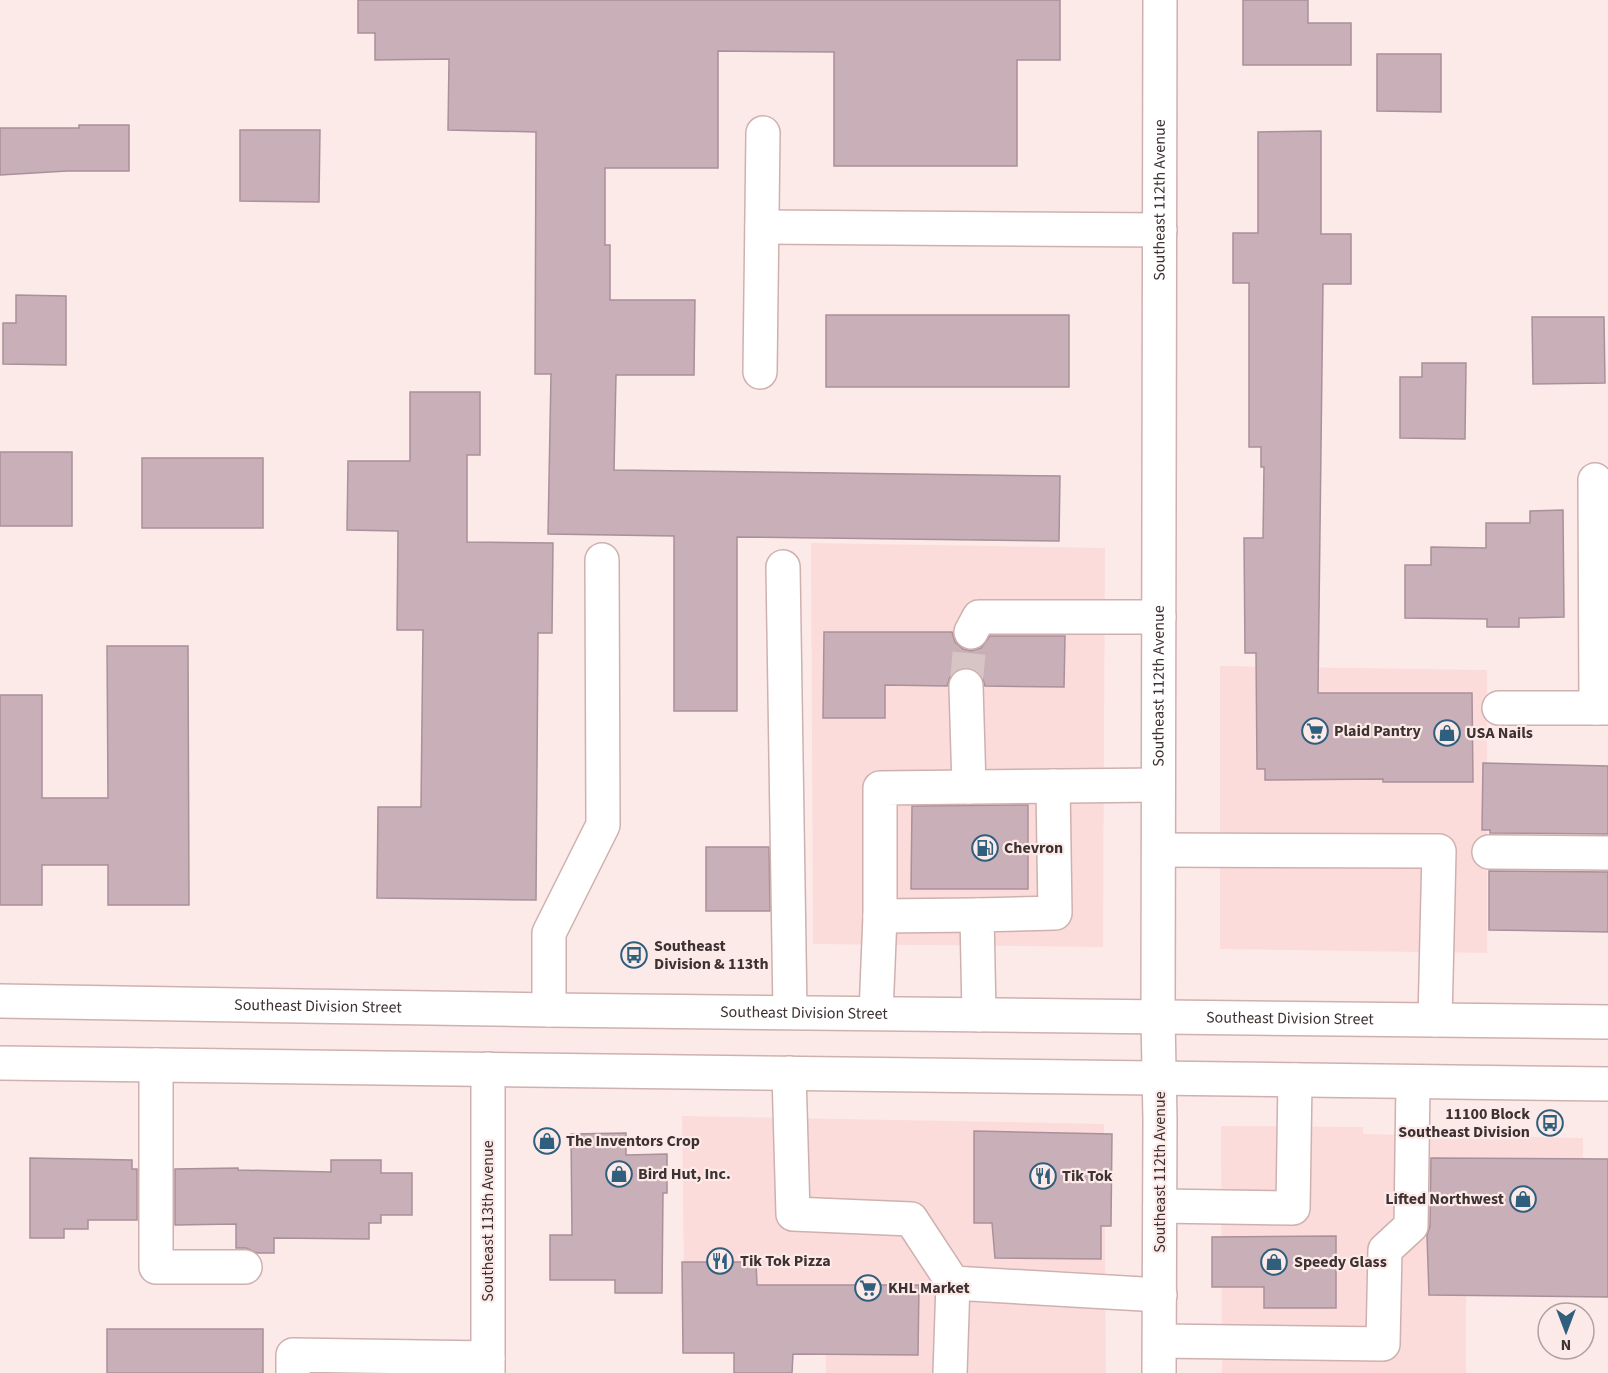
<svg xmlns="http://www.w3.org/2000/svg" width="1608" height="1373" font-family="'Source Sans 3',sans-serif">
<rect width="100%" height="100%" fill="#fceae9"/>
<!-- built -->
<g fill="#fbdcda">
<polygon points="811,543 1105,548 1103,947 813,944"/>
<polygon points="1220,666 1487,670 1487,953 1220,949"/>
<polygon points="682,1116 1104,1124 1106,1373 826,1373 826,1355 685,1353"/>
<polygon points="1221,1126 1363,1127 1363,1134 1583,1138 1583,1297 1466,1296 1466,1373 1222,1373"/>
</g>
<!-- building -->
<g fill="#c9afb8" stroke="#aa909a" stroke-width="1.5">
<polygon points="358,0 1060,0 1060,60 1017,60 1017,166 834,166 834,52 718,51 718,168 605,168 605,245 610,245 610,300 695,300 694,375 616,375 614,470 1060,476 1059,541 737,537 737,711 674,711 674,536 548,534 551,374 535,374 536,132 448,130 449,59 375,60 375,33 358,33"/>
<polygon points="1243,0 1308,0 1308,23 1351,23 1351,65 1243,65"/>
<polygon points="1377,54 1441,54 1441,112 1377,111"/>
<polygon points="79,125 129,125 129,171 67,171 0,175 0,128 79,128"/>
<polygon points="240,130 320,130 319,202 240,201"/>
<polygon points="1321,131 1321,234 1351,234 1351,284 1323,284 1318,693 1472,693 1473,782 1383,782 1383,779 1265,780 1265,769 1257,769 1256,653 1245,653 1244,538 1263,538 1264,467 1261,467 1261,447 1249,447 1249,283 1233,283 1233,233 1258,233 1258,132"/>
<polygon points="16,295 66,296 66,365 3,364 3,323 16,323"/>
<rect x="826" y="315" width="243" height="72"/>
<polygon points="1532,317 1604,317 1605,383 1533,384"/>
<polygon points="1422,363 1466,363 1465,439 1400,438 1400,377 1422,377"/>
<polygon points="410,392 480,392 480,455 467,455 467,542 553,543 552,633 538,633 536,900 377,898 378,807 421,807 423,630 397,630 398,531 347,530 348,461 410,461"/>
<rect x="0" y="452" width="72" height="74"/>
<rect x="142" y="458" width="121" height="70"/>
<polygon points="1563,510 1564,617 1519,618 1519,627 1487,627 1487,619 1405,618 1405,565 1431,565 1431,547 1486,548 1486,523 1530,523 1530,511"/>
<polygon points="824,632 952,632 955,642 963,649 971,651 981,648 990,636 1065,636 1064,687 985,686 982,676 974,669 965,667 957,670 950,677 947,686 885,685 885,718 823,718"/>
<polygon points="107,646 188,646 189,905 108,905 108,865 42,865 42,905 0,905 0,695 42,695 42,798 108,798"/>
<polygon points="1483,763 1608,766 1608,834 1490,833 1490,830 1482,830"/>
<polygon points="1028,805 1028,889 911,889 912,806"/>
<polygon points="706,847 769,847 770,911 706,911"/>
<polygon points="1489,871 1608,872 1608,932 1489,930"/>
<polygon points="974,1131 1112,1134 1111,1226 1101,1226 1101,1259 995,1258 992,1223 974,1223"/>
<polygon points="626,1133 626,1155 667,1154 667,1193 663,1193 662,1293 615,1293 615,1280 550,1280 550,1235 572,1235 571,1134"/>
<polygon points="30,1158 132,1160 132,1169 137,1169 137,1220 88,1220 88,1229 64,1229 64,1238 30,1238"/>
<polygon points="1431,1158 1608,1159 1608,1297 1429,1295 1427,1235 1430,1226"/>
<polygon points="331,1160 381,1160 381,1173 412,1173 412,1215 381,1215 381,1223 369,1223 369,1239 274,1238 274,1253 257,1253 246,1248 236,1248 236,1224 175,1225 175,1169 238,1168 238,1170 331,1172"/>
<polygon points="1336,1236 1336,1308 1264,1308 1264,1287 1212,1287 1212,1237"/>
<polygon points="682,1262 756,1262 757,1285 919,1285 918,1355 793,1354 792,1373 734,1373 734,1353 683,1353"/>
<rect x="107" y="1329" width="156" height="44"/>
</g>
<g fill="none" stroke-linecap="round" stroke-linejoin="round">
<!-- minor-tunnel -->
<polyline stroke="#d6c5c4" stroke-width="33" stroke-dasharray="33 16" stroke-linecap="butt" points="966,686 971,632"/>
<!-- minor casing -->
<g stroke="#ceb1af" stroke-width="36">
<g id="minor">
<polyline points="762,227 1160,230"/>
<polyline points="760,372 763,133"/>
<polyline points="1595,480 1596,708"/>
<polyline points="783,567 790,1012"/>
<polyline points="971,632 979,617 1159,617"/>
<polyline points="966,686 969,787"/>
<polyline points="1499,708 1608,708"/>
<polyline points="1159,850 1439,851 1435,1020"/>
<polyline points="1489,852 1608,853"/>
<polyline points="880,916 977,915"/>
<polyline points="549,1010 549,933 603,825 602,560"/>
<polyline points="876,1013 880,916 880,788 1158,785"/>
<polyline points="979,1015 977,915 1055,913 1053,786"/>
<polyline points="156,1065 156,1267 245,1267"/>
<polyline points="789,1073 793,1214 911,1219 953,1283 1160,1295"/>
<polyline points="1160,1206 1293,1208 1295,1080"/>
<polyline points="1160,1341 1383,1344 1385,1250 1411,1226 1413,1082"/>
<polyline points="293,1373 293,1355 488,1358"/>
<polyline points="488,1373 488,1069"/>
<polyline points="950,1373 953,1283"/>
</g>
</g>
<!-- major casing -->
<g stroke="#ceb1af" stroke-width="36">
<g id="major">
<path id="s1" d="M0 1001 549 1010 1608 1022"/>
<polyline points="0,1063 1608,1084"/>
<path id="s2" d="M1159 1373 1160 1120 1158 1018 1160 0"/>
</g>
</g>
<!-- minor -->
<use href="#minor" stroke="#fff" stroke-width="33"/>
<!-- major -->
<use href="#major" stroke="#fff" stroke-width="33"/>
</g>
<!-- icons -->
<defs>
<g id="supermarket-ring" transform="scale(1.35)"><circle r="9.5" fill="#fceae9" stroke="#305e7d" stroke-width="1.5"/><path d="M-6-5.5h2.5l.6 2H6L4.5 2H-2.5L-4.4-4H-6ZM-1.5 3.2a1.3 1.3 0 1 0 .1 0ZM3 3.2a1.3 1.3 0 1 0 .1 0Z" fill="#305e7d"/></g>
<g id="shop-ring" transform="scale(1.35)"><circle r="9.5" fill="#fceae9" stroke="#305e7d" stroke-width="1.5"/><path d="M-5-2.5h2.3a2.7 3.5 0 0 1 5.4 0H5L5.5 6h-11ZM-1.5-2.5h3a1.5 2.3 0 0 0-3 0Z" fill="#305e7d"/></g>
<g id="fuel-ring" transform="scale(1.35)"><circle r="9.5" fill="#fceae9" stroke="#305e7d" stroke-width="1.5"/><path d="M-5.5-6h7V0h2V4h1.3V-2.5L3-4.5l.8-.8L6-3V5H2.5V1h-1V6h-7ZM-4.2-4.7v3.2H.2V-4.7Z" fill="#305e7d"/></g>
<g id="bus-ring" transform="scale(1.35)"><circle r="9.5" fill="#fceae9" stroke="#305e7d" stroke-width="1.5"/><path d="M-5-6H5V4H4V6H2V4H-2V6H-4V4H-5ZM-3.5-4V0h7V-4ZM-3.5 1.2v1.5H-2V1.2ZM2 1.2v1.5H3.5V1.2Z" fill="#305e7d"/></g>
<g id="restaurant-ring" transform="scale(1.35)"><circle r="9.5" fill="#fceae9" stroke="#305e7d" stroke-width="1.5"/><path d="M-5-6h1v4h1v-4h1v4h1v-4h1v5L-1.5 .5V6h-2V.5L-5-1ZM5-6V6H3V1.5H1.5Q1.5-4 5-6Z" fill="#305e7d"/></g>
</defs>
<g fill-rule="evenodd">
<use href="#supermarket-ring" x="1315" y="731"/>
<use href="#shop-ring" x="1447" y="733"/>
<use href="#fuel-ring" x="985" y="848"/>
<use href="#bus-ring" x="634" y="955"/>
<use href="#bus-ring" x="1550" y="1123"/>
<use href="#shop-ring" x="547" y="1141"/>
<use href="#shop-ring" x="619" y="1174"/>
<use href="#restaurant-ring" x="1043" y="1176"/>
<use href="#shop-ring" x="1523" y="1199"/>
<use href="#restaurant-ring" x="720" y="1261"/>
<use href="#shop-ring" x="1274" y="1262"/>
<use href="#supermarket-ring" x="868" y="1288"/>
</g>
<g text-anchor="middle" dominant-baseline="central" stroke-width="4.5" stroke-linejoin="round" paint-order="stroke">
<!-- street labels -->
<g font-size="16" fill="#3d3231" stroke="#fceae9">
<text stroke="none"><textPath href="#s2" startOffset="1173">Southeast 112th Avenue</textPath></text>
<text stroke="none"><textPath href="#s2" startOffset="687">Southeast 112th Avenue</textPath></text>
<text stroke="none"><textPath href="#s1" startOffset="318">Southeast Division Street</textPath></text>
<text stroke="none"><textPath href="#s1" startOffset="804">Southeast Division Street</textPath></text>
<text stroke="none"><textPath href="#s1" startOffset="1290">Southeast Division Street</textPath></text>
<text transform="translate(1160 1172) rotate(-90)">Southeast 112th Avenue</text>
<text transform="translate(488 1221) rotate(-90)">Southeast 113th Avenue</text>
</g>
<!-- poi labels -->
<g font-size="16" font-weight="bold" fill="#3d3231" stroke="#fceae9" text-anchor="start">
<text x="1334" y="731">Plaid Pantry</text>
<text x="1466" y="733">USA Nails</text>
<text x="1004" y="848">Chevron</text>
<text x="654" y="946">Southeast<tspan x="654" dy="18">Division &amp; 113th</tspan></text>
<text x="1530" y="1114" text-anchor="end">11100 Block<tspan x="1530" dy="18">Southeast Division</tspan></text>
<text x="566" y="1141">The Inventors Crop</text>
<text x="638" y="1174">Bird Hut, Inc.</text>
<text x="1062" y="1176">Tik Tok</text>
<text x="1504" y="1199" text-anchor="end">Lifted Northwest</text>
<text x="740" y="1261">Tik Tok Pizza</text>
<text x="1294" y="1262">Speedy Glass</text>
<text x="888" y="1288">KHL Market</text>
</g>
</g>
<!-- north arrow -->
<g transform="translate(1566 1331) rotate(180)"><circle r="28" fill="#fceae9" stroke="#b0a09f" stroke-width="1.5"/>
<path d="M0-4.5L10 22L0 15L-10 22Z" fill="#305e7d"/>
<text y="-9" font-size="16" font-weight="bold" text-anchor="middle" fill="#3d3231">N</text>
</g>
</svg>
